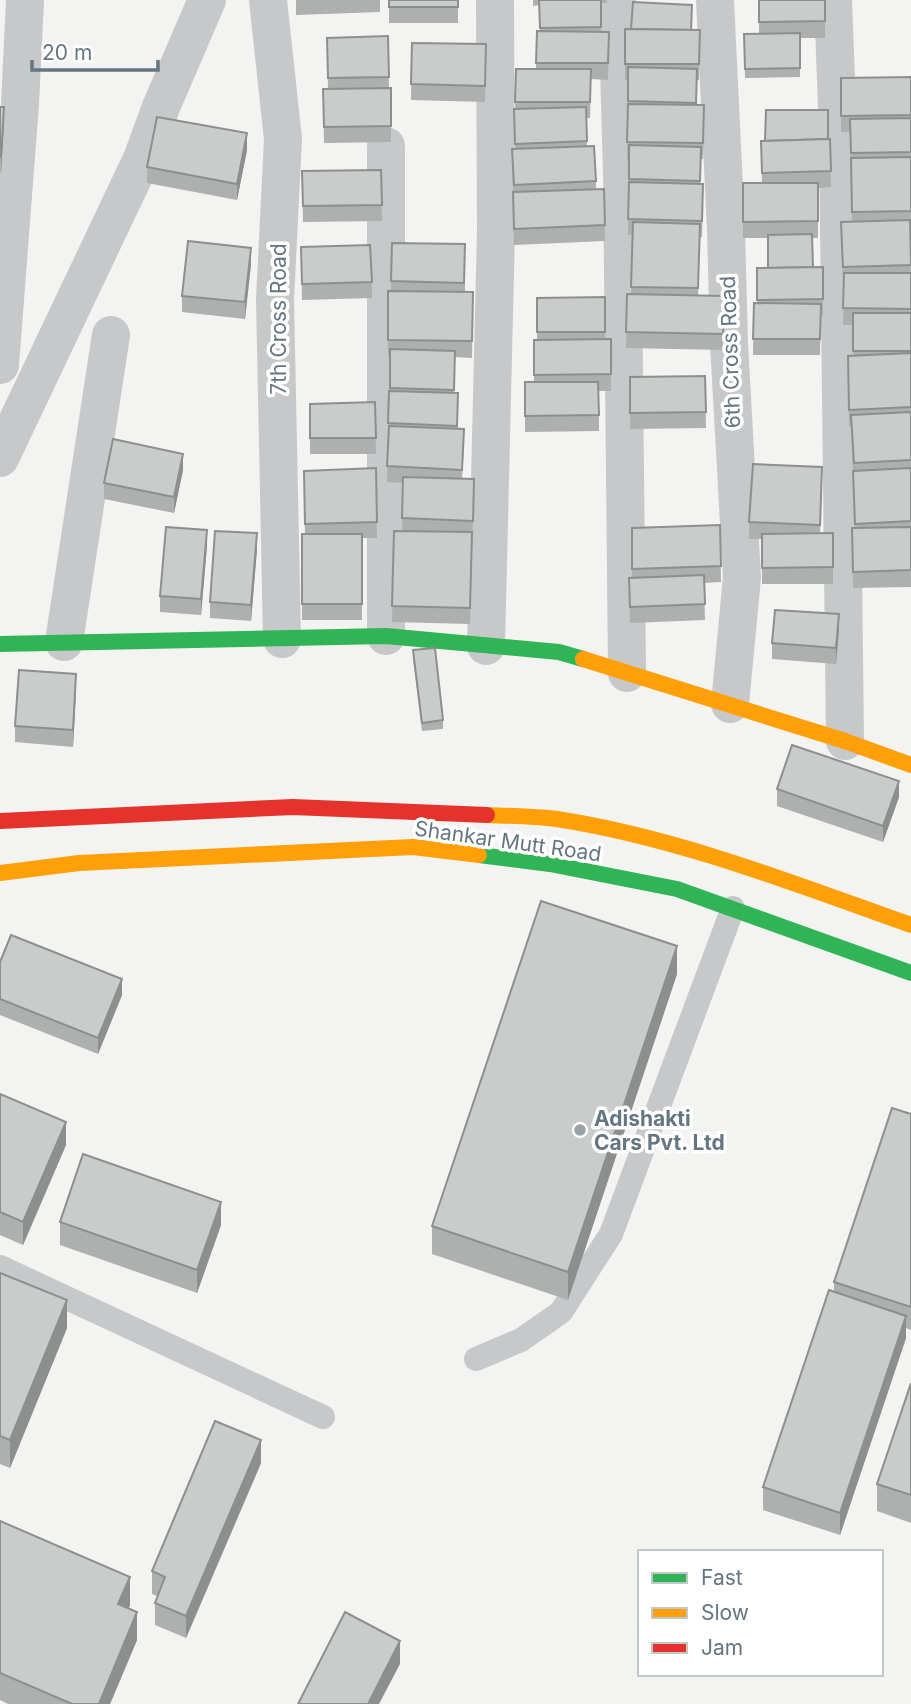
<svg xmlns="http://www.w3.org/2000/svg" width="911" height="1704" font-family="Inter,sans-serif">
<rect width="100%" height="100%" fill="#f3f3f1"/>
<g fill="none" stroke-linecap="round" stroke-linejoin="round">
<!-- lane -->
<g stroke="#c7c8c9" stroke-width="24">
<polyline points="0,1267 323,1417"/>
<polyline points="476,1359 521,1340 561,1312 611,1234 733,908"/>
</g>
<!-- street -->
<g stroke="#c7c8c9" stroke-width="38">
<polyline points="268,0 283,139 275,299 282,639"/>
<polyline points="617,0 622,172 627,673"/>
<polyline points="715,0 726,230 729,343 742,577 730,704"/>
<polyline points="833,0 838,134 845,741"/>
<polyline points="0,365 20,104 25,0"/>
<polyline points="0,458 142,159 161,107 207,0"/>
<polyline points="386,636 386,146"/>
<polyline points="64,642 111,335"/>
<polyline points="486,646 496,231 495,0"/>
</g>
<!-- fast -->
<g stroke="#30b455" stroke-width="16">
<polyline points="0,644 386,636 559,652 583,659"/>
<polyline points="479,855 550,864 677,889 911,973"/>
</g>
<!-- slow -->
<g stroke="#ff9f0a" stroke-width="16">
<polyline points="583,659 845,741 911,765"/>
<path d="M487 815C510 816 534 816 557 819 679 838 795 884 911 925"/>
<polyline points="0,873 79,863 413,847 479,855"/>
</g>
<!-- jam -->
<polyline stroke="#e5322d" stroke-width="16" points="0,821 293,807 487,815"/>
</g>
<!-- wall -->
<g fill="#aeafaf">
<polygon points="296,0 380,0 380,12 296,15"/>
<rect x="389" y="0" width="69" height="23"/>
<polygon points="533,0 607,0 607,3 601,3 601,31 609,32 608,80 591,79 590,118 586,118 587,146 596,181 596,189 604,189 605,241 514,245 512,149 515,149 514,109 515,109 516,69 536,69 537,31 540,31 539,5 533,6"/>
<polygon points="759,0 825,0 825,38 800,38 800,77 745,78 744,34 759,34"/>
<polygon points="625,29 700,30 699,80 697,80 697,105 704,121 703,159 701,159 700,184 703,201 702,237 700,237 698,296 724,296 723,350 626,348 627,294 631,295 633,235 628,235 629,159 627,159 628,80 625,80"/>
<polygon points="388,36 389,88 391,88 391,142 324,143 323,89 328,89 327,38"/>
<polygon points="412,43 486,44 485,102 411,100"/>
<polygon points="911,77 911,227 910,227 911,273 911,587 853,588 852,528 855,528 851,426 849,426 848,356 853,356 853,325 843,325 844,284 843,284 841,239 841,222 852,222 851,169 850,132 841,132 841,78"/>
<polygon points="0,107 4,123 1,173 0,173"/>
<polygon points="830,139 831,187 818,188 818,238 812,238 813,267 823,267 823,315 821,315 820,355 753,355 754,303 757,303 757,268 768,268 768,238 743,238 743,183 762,183 761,141"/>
<polygon points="247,150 237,200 147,183 147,167"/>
<polygon points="381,170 382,221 303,222 302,171"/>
<polygon points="392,243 465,244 465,292 473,292 472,358 455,357 454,393 458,409 458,429 464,446 462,479 474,479 470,624 392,622 394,531 402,531 403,483 387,482 390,356 388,356 388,291 391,291"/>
<polygon points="301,247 372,282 372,298 302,300"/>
<polygon points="251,264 245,319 182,312 182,296"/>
<polygon points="605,297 605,340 611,339 611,391 599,391 599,431 525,432 525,382 534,382 534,340 537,340 537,298"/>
<polygon points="705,376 706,428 630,429 630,377"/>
<polygon points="375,402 376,454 310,454 310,404"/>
<polygon points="376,468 377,538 362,538 362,620 302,620 302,534 305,534 304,487"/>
<polygon points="183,470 174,513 104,499 104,483"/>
<polygon points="822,483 820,533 833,533 833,584 762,584 762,539 749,539 749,522"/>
<polygon points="720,525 721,582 704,583 705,620 630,623 629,578 632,578 632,528"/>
<polygon points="207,546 201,615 160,612 160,596"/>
<polygon points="257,549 251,621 210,618 210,602"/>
<polygon points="839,630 836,664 772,659 772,643"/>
<polygon points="413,650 443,720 443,729 422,731 413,659"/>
<polygon points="76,690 73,747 15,742 15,726"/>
<polygon points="777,789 899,797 883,842 777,806"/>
<polygon points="0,962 122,995 98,1054 0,1015"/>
<polygon points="677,974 568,1300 432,1254 432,1226"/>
<polygon points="0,1094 66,1145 23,1245 0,1235"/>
<polygon points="911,1114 911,1330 906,1328 906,1338 840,1535 763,1510 763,1487 834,1292 834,1282"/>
<polygon points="60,1222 221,1225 197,1293 60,1245"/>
<polygon points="0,1273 67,1328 10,1468 0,1464"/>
<polygon points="911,1383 911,1523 877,1511 877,1484"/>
<polygon points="261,1463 186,1638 155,1625 155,1603 157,1596 152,1594 152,1571"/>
<polygon points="0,1521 130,1605 129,1608 137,1640 110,1704 8,1704 0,1700"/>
</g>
<!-- shaded-wall -->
<g fill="#8d8f8f">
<polygon points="4,107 4,123 1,173 1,157"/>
<polygon points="247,133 247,150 237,200 237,184"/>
<polygon points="251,248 251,264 245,319 245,302"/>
<polygon points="183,454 183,470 174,513 174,497"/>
<polygon points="207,530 207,546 201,615 201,599"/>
<polygon points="257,533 257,549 251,621 251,605"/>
<polygon points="839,614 839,630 836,664 836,648"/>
<polygon points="76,674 76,690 73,747 73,730"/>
<polygon points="899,781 899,797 883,842 883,826"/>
<polygon points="677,946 677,974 568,1300 568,1272"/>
<polygon points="122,979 122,995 98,1054 98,1038"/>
<polygon points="66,1122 66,1145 23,1245 23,1222"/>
<polygon points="221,1202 221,1225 197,1293 197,1270"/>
<polygon points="67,1300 67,1328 10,1468 10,1440"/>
<polygon points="906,1316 906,1338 840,1535 840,1513"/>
<polygon points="261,1440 261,1463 186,1638 186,1616"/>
<polygon points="130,1577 130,1605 118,1631 118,1604"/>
<polygon points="137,1612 137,1640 110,1704 99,1704"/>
<polygon points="400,1641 400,1664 379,1704 368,1704"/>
</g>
<!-- building -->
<g fill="#cacccc" stroke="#8d8f8f" stroke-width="2">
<rect x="389" y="0" width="69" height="7"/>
<polygon points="539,0 601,0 601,27 540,28"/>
<polygon points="759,0 825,0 825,21 759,22"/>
<polygon points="633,2 692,5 691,30 631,29"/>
<polygon points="625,29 700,30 699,64 625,64"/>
<polygon points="537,31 609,32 608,63 536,63"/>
<polygon points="800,33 800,68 745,69 744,34"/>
<polygon points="388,36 389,77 328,78 327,38"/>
<polygon points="412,43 486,44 485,86 411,84"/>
<polygon points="628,67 697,69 696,103 628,101"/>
<polygon points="516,69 591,69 590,102 515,102"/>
<polygon points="911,77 911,115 841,116 841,78"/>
<polygon points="391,88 391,126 324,127 323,89"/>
<polygon points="628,104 704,105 703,143 627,142"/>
<polygon points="0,107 4,107 1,157 0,157"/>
<polygon points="586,107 587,141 515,144 514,109"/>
<polygon points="766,110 828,110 828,139 765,141"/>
<polygon points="157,117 247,133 237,184 147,167"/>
<polygon points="911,118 911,152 851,153 850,119"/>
<polygon points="830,139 831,171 762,173 761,141"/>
<polygon points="629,145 701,147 700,181 629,179"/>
<polygon points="594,146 596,181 514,185 512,149"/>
<polygon points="911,157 911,211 852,212 851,158"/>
<polygon points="381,170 382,205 303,206 302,171"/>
<polygon points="629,182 703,184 702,221 628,219"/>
<polygon points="743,183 818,183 818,221 743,222"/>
<polygon points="604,189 605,225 514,229 513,192"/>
<polygon points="910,220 911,265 843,267 841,222"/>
<polygon points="633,222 700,224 698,288 631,287"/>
<polygon points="812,234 813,267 768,268 768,235"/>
<polygon points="188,241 251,248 245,302 182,296"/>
<polygon points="392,243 465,244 464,283 391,281"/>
<polygon points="370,245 372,282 302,284 301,247"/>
<polygon points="823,267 823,299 757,300 757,268"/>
<polygon points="844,273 911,273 911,309 843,308"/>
<polygon points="388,291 473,292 472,341 388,340"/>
<polygon points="627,294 724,296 723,334 626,332"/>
<polygon points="605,297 605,332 537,332 537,298"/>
<polygon points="754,303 821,304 820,339 753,339"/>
<rect x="853" y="313" width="58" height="38"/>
<polygon points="611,339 611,374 534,375 534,340"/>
<polygon points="390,349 455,351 454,390 390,388"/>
<polygon points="911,353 911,407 849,410 848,356"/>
<polygon points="705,376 706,412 630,413 630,377"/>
<polygon points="525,382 598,382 599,415 525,416"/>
<polygon points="389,391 458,393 457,426 388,423"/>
<polygon points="375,402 376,438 310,438 310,404"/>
<polygon points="911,412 911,460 854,463 851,415"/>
<polygon points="389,426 464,429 462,470 387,466"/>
<polygon points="113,439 183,454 174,497 104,483"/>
<polygon points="753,464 822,467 820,525 749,522"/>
<polygon points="376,468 377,522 305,524 304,471"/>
<polygon points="911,468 911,521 855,524 853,471"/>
<polygon points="403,477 474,479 473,521 402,518"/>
<polygon points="720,525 721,566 632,569 632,528"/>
<polygon points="166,527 207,530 201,599 160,596"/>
<polygon points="911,527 911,570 853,572 852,528"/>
<polygon points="215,531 257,533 251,605 210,602"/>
<polygon points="394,531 472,532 470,608 392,606"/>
<polygon points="833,533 833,567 762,568 762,534"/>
<rect x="302" y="534" width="60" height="70"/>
<polygon points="704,575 705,604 630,607 629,578"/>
<polygon points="775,610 839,614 836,648 772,643"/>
<polygon points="435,648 443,720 422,723 413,650"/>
<polygon points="19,670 76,674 73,730 15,726"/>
<polygon points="792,745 899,781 883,826 777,789"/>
<polygon points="541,901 677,946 568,1272 432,1226"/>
<polygon points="11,935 122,979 98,1038 0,999 0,962"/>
<polygon points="0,1094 66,1122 23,1222 0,1212"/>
<polygon points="892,1108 911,1114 911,1307 834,1282"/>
<polygon points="83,1154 221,1202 197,1270 60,1222"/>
<polygon points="0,1273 67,1300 10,1440 0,1436"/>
<polygon points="829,1290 906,1316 840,1513 763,1487"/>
<polygon points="911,1383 911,1495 877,1484"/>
<polygon points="215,1421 261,1440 186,1616 155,1603 165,1577 152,1571"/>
<polygon points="0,1521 130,1577 118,1604 137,1612 99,1704 72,1704 0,1673"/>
<polygon points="345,1612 400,1641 368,1704 298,1704"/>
</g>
<!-- markers -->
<circle fill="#96a2a8" stroke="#fff" stroke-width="2.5" cx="580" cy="1130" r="7"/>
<g text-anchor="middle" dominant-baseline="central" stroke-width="7" stroke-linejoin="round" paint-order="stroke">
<!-- street labels -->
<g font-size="21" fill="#647681" stroke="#fff">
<text transform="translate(278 319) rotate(-90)">7th Cross Road</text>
<text transform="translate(730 352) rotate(-92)">6th Cross Road</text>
<text transform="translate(508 841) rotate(8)">Shankar Mutt Road</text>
</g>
<!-- poi labels -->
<g font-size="21" font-weight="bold" fill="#647681" stroke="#fff" text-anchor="start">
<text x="594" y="1118">Adishakti<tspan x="594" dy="24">Cars Pvt. Ltd</tspan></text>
</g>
</g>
<!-- legend -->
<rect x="638" y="1550" width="245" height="126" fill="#ffffff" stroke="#c1c8cd" stroke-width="2"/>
<rect x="652" y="1573" width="35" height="10" fill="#30b455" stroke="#c1c8cd" stroke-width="2"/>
<text x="701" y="1585" font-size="21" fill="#647681">Fast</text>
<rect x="652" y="1608" width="35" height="10" fill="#ff9f0a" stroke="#c1c8cd" stroke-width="2"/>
<text x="701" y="1620" font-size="21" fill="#647681">Slow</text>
<rect x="652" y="1643" width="35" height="10" fill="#e5322d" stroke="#c1c8cd" stroke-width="2"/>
<text x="701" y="1655" font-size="21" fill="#647681">Jam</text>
<!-- scale -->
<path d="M32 60v10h126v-10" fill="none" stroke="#647681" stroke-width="3.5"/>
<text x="42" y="60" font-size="21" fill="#647681" stroke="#ffffff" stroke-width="5" paint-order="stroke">20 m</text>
</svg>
